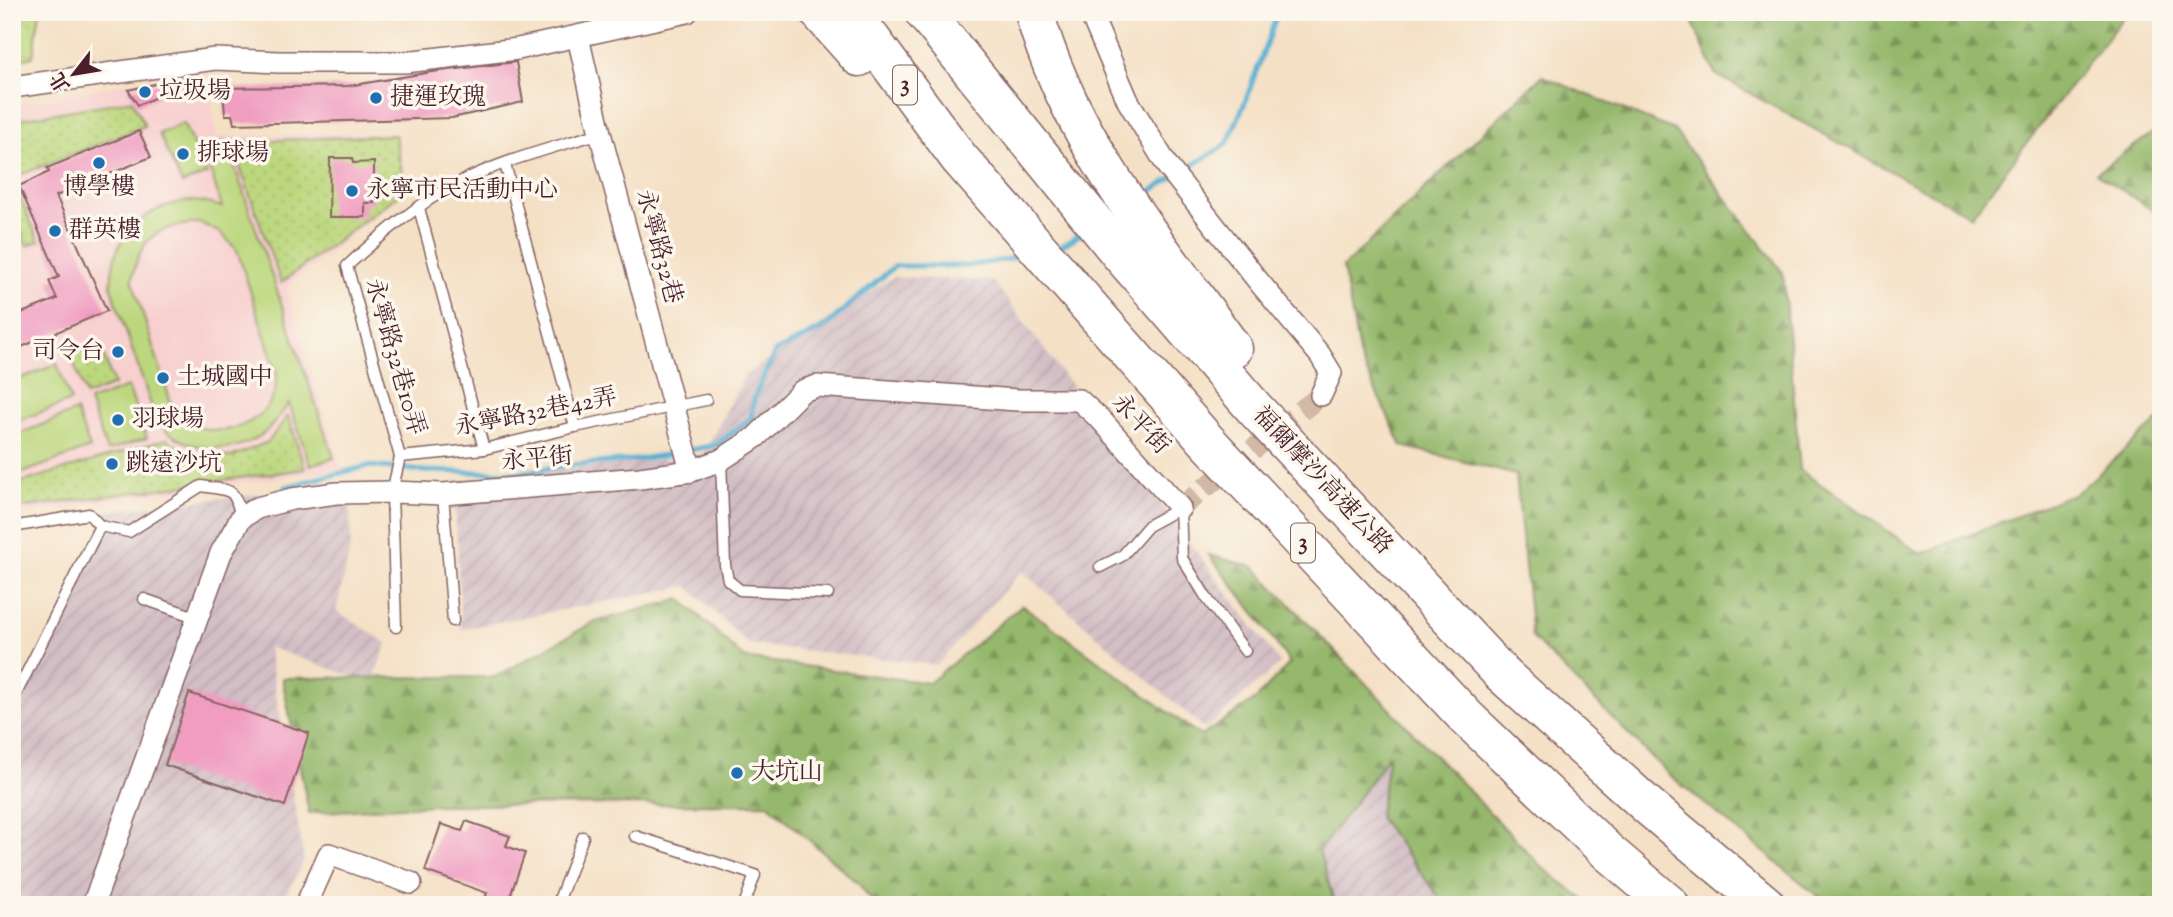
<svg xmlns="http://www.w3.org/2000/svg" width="2173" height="917" font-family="'Sorts Mill Goudy','Noto Serif TC',serif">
<defs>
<pattern id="industrial-furrows" width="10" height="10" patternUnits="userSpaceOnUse" patternTransform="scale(1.75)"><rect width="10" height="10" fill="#d2bec5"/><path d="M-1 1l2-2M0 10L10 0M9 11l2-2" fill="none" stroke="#b6a3a9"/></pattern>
<pattern id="forest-firs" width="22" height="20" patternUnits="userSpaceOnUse" patternTransform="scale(1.75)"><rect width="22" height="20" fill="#95b86c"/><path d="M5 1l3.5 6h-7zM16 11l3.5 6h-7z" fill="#7c9559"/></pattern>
<pattern id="park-crowns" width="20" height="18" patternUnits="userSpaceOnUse" patternTransform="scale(1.75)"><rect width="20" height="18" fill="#bcd77d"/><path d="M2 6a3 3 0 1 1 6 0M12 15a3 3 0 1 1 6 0" fill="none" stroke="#a3b86c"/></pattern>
<pattern id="garden-dots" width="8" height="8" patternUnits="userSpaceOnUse" patternTransform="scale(1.75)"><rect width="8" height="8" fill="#bcd77d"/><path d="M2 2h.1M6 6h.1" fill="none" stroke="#a3b86c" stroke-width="1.8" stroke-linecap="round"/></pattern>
</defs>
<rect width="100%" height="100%" fill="#fbf7ec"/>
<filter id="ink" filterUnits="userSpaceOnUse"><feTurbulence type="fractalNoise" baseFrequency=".0143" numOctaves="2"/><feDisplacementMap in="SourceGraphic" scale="14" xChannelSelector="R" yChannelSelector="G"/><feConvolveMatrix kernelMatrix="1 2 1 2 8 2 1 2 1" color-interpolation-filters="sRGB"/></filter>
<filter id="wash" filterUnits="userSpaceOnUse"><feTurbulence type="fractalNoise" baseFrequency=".00686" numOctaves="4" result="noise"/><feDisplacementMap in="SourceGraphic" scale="28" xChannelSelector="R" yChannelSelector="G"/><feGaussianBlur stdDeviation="1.57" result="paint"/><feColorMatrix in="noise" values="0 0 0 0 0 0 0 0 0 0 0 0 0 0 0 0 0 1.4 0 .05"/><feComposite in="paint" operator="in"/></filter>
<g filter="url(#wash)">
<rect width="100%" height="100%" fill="#f4e0c5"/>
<!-- built -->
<polygon fill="#f7d0cf" points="207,74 217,136 398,133 407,190 286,288 341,469 12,515 12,106 168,75"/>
<!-- industrial -->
<g fill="url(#industrial-furrows)">
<polygon points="893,277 993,281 1280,663 1205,729 1022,571 937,665 748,644 687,586 461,629 454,481 703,455 745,375"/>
<polygon points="349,484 351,545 336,611 387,643 372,683 268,647 304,860 281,905 12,905 12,726 107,511"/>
<polygon points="1389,752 1379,817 1445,905 1335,905 1319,850 1362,793"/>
</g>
<!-- forest -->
<g fill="url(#forest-firs)" stroke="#706c4c" stroke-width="2">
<polygon points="1688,12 2127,12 1971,216 1715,74"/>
<polygon points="1542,76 1674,130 1783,273 1800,470 1921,554 2078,492 2161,418 2161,905 1829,905 1667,773 1532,637 1516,475 1402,446 1360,358 1343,267"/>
<polygon points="2161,127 2161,216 2096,173"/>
<polygon points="1209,555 1254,567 1542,867 1591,905 1445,905 1379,817 1389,754 1362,793 1319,850 1335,905 875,905 858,883 768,804 434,805 309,813 282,678 495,677 594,622 681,599 744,658 929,683 1022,605 1201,736 1256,699 1290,663 1256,615"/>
</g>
<!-- park -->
<polygon fill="url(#park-crowns)" stroke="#837b54" stroke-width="2" points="12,12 40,12 33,57 12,60"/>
<!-- garden -->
<g fill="url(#garden-dots)" stroke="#837b54" stroke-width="2">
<polygon points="132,100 145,126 12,178 12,138 16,137 13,120"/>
<polygon points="395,135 405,190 281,283 231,142"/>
<polygon points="17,190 39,241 27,246 12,212 12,192"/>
<polygon points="99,342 114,385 86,396 70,353"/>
<polygon points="288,416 305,469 12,509 12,485 167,439 192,455 231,457 268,442"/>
</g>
<!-- pitch -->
<g fill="#bcd77d" stroke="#837b54" stroke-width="2" fill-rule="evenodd">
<polygon points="183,123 207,174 182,184 159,134"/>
<path d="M226 141 334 458 310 465 289 403C280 415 273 427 260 436 233 454 193 452 167 431 162 427 158 419 154 414L111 287C112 249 124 226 159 209 168 205 180 201 190 201 201 201 212 204 222 207L203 148ZM200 223 221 233 237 250 277 374C276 379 277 386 275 391 266 421 228 438 200 427 188 423 179 413 171 403L132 280C140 236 157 226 200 223Z"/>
<polygon points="57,364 71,401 12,423 12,382"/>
<polygon points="128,387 147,438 107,451 89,401"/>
<polygon points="76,411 90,448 20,474 12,455 12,437"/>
</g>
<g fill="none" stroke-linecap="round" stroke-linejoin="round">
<!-- stream -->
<g stroke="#54aed2" stroke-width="5">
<polyline points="1180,173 1227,144 1245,102 1278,12"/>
<polyline points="1142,197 1172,178"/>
<polyline points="1058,248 1086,231"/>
<polyline points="690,450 716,445 751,418 754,398 775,352 823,328 895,266 969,266 1025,256"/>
<polyline points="285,487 368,466 425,471 515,473 570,465 635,460 681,452"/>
</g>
</g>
<g id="blocks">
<!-- building -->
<g fill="#f09dc1">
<polygon points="516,62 523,102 452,118 234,124 232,115 225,115 223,88 348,86 432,72"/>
<polygon points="182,78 184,85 138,105 128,90"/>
<polygon points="139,131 151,157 56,196 107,311 12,351 12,317 57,299 49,281 59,277 19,186 49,172 47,168"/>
<polygon points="330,158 352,158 353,163 374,162 374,203 365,203 365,217 329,217"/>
<polygon points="189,693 309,733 285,806 165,765"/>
<polygon points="466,821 510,836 506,846 525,853 507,905 483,905 487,893 425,871 441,824 462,831"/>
</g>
</g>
</g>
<g filter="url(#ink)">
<use href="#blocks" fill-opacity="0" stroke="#866361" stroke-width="2"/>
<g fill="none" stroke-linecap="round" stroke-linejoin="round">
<!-- street-tunnel -->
<polyline stroke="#d2b9a6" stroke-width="21" stroke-dasharray="21 10" stroke-linecap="butt" points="1180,508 1321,395"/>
<!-- lane casing -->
<g stroke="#866361" stroke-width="13">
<g id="lane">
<polyline points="505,164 575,427"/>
<polyline points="419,208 484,449"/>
<path d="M400 457 347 266C380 236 418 203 458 183 503 160 553 148 600 133"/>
<polyline points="721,460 725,565 728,580 740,590 828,594"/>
<polyline points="443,494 453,621"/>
<path d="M12 527 89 514 100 526 129 532 201 486C232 491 234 486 241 518"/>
<polyline points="1100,567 1122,556 1149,525 1180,508 1182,558 1206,597 1245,651"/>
<polyline points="144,599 198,618"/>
<polyline points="396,627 392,492 400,457 484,449 575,427 706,400"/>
<polyline points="12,702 100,526"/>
<polyline points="635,836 755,875 744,905"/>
<polyline points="557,905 583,837"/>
</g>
</g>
<!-- street casing -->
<g stroke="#866361" stroke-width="24">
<g id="street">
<polyline points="1090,12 1128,101 1168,167 1259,282 1320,355 1331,373 1321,395"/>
<polyline points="578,37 600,133 691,471"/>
<polyline points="12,87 215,59 279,62 405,62 518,49 687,12"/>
<polyline points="93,905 221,553 241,518 257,508 292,499 337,493 392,492 443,494 640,478 691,471 721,460 756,437 802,391 817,386 1017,400 1079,400 1102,421 1180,508"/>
<polyline points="306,905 329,854 411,883"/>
</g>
</g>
<!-- highway casing -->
<g stroke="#866361" stroke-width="41">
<g id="highway">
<polyline points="819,12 859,57"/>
<polyline points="851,12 959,158 1207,441 1466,717 1608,852 1670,905"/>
<polyline points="924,12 1121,255 1254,408 1502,674 1648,806 1766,905"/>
<path d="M1034 12C1070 141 1157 243 1233 349"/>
</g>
</g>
<!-- lane -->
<use href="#lane" stroke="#fff" stroke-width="10"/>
<!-- street -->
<use href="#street" stroke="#fff" stroke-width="21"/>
<!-- highway -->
<use href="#highway" stroke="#fff" stroke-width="38"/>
</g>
</g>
<!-- markers -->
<g fill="#1f6fb2" stroke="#fbf7ec" stroke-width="2.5">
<circle cx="145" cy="92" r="7"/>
<circle cx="376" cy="98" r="7"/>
<circle cx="183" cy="154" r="7"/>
<circle cx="99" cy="163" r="7"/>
<circle cx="352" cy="191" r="7"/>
<circle cx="55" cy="231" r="7"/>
<circle cx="118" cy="352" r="7"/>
<circle cx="163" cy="378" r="7"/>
<circle cx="118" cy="420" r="7"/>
<circle cx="112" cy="464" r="7"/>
<circle cx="737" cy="773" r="7"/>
</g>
<g text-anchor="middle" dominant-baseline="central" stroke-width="7" stroke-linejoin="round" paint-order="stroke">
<!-- shield labels -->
<g fill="#fbf7ec" stroke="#7f6065" stroke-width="2">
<rect x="893" y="65.5" width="24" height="39" rx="5"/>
<rect x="1291" y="523.5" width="24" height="39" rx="5"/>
</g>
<g font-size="23" font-weight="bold" fill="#4a1f2b">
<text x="905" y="85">3</text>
<text x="1303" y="543">3</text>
</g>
<!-- poi labels -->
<g font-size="24" fill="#4a1f2b" stroke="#fbf7ec" text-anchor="start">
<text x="159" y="92">垃圾場</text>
<text x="390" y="98">捷運玫瑰</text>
<text x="197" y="154">排球場</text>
<text x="99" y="188" text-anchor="middle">博學樓</text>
<text x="366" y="191">永寧市民活動中心</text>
<text x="69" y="231">群英樓</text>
<text x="104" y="352" text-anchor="end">司令台</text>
<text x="177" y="378">土城國中</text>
<text x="132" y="420">羽球場</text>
<text x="126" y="464">跳遠沙坑</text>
<text x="751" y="773">大坑山</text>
</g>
<!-- street labels -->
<g font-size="24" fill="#4a1f2b" stroke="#fbf7ec">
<text transform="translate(658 247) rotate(75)">永寧路32巷</text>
<text transform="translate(394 357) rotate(74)">永寧路32巷10弄</text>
<text transform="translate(536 413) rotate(-11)">永寧路32巷42弄</text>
<text transform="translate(1140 425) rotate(47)">永平街</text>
<text transform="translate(537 460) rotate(-5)">永平街</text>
<text transform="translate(1322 481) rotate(47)">福爾摩沙高速公路</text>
</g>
</g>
<!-- margin -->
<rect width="2173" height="917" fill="none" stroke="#fbf7ec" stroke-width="42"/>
<!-- north arrow -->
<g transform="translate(74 74) rotate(239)" stroke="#fbf7ec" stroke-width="5" paint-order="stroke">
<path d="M0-5L12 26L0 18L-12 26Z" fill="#4a1f2b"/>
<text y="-10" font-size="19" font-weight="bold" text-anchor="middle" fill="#4a1f2b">北</text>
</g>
</svg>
